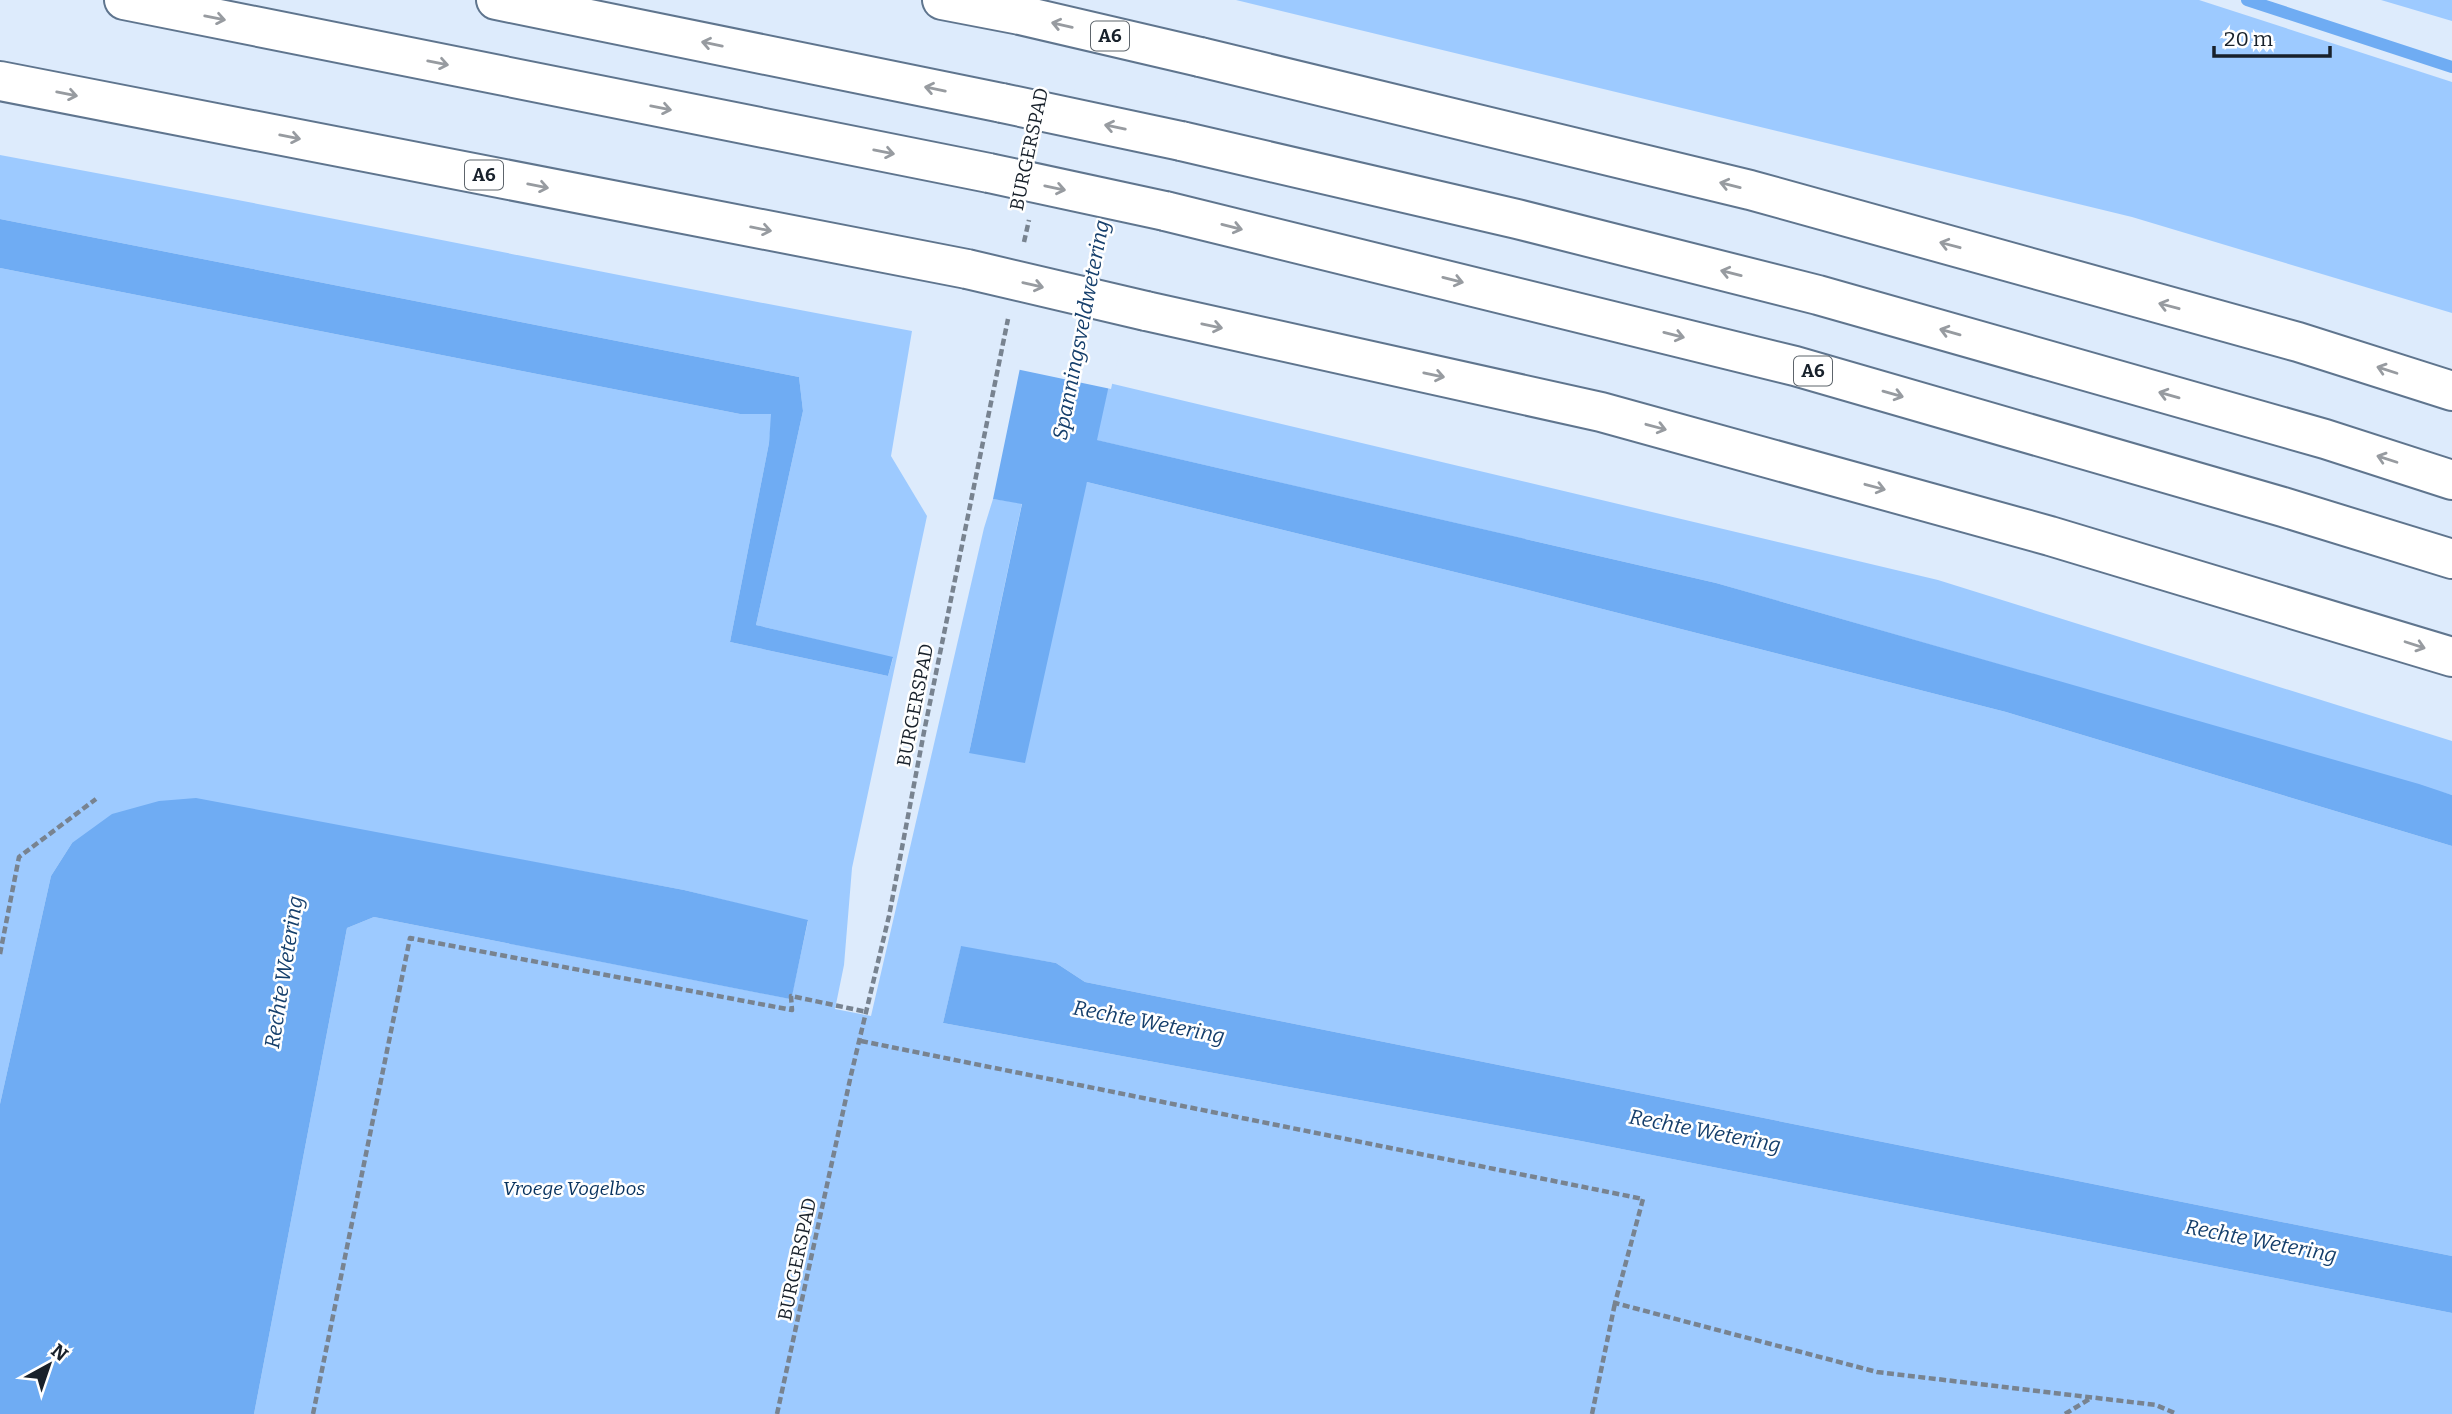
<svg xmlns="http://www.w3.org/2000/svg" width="2452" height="1414" font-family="Bitter,serif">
<rect width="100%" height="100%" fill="#ddebfc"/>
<!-- green -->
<g fill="#9dcaff">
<polygon points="1236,0 2199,0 2452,82 2452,313 2132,217"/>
<polygon points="2381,0 2452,0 2452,21"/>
<path d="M0 155C305 211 608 275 912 331L891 456 927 516 852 868 844 965 835 1009 871 1016 984 528 993 499 1022 503 969 753 1087 482 1516 587 2006 712 2452 846V1256L1085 982 1056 963 961 947 943 1023 1581 1141 2452 1313V1414H254L347 928 374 917 791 999 808 921 684 890 413 840 72 843 51 876 0 1104V268L740 414H772L769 443 730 642 888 676 893 658 756 625 803 411 799 377 0 219Z"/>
<polygon points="1109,383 1938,580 2452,741 2452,795 1716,583 1096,440"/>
</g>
<!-- water -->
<g fill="#6facf3">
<polygon points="1096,0 1193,0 1097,440 1716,583 2419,784 2452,795 2452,846 2006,712 1516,587 1087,482 1025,763 969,753 1022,504 993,499"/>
<polygon points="0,219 799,377 803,411 756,625 893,657 888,676 730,642 769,443 771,414 740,414 0,268"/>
<polygon points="196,798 684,890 808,920 791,1001 790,999 374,917 347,928 254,1414 0,1414 0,1104 51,876 72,843 112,814 159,801"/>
<polygon points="961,946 1056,963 1085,982 2452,1256 2452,1313 1581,1141 943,1023"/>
</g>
<!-- pier -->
<polygon fill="#ddebfc" points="1093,0 1197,0 1111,389 1016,369"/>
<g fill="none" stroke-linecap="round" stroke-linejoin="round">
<!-- stream -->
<polyline stroke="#6facf3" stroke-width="12" points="2247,0 2452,67"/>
<!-- highway casing -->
<g stroke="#5f758e" stroke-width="42">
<g id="highway">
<polyline points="124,0 989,173"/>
<polyline points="496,0 1002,103"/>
<polyline points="942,0 1020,15"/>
<polyline points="1200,57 1750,190 2298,342 2452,391"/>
<polyline points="0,81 967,269"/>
<polyline points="1181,141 1517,219 1818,295 2325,439 2452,480"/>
<polyline points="1165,211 1795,366 2283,507 2452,559"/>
<polyline points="1146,311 1601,412 2050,536 2452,657"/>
</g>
</g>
<!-- path -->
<g stroke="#788390" stroke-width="4.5" stroke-dasharray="7 3.5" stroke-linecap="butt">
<polyline points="1024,242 1029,220"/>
<polyline points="0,954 19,857 96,799"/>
<polyline points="861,1041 1643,1199 1615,1303 1877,1372 2156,1405 2177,1414"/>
<polyline points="313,1414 410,938 792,1010 791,996 867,1012"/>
<polyline points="777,1414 851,1075 889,916 924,732 1008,319"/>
<polyline points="1592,1414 1615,1303"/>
<polyline points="2065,1414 2091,1398"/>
</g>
<!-- highway -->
<use href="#highway" stroke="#fff" stroke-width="38"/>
<!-- highway-bridge casing -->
<g stroke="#5f758e" stroke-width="42" stroke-linecap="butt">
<g id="highway-bridge">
<polyline points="1020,15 1200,57"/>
<polyline points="1002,103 1181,141"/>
<polyline points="989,173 1165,211"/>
<polyline points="967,269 1146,311"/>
</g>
</g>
<!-- highway-bridge -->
<use href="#highway-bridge" stroke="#fff" stroke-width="38"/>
</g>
<!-- one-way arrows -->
<defs><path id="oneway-shaft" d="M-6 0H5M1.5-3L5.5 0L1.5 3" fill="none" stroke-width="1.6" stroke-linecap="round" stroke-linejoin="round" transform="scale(1.75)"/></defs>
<g stroke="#979ba0">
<use href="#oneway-shaft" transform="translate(215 18) rotate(11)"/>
<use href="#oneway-shaft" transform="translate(1062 25) rotate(-167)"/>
<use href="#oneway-shaft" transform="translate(712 44) rotate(-168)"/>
<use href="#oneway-shaft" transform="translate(438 63) rotate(11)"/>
<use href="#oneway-shaft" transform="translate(935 89) rotate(-168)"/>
<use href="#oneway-shaft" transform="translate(67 94) rotate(11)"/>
<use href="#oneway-shaft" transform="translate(661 108) rotate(11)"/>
<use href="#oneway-shaft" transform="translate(1115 127) rotate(-168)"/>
<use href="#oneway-shaft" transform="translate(290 137) rotate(11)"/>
<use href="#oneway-shaft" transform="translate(884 152) rotate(11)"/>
<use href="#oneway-shaft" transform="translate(1730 185) rotate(-166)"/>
<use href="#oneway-shaft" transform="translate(538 186) rotate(11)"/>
<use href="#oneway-shaft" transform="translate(1055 188) rotate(12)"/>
<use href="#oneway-shaft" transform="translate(1232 227) rotate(14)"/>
<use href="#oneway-shaft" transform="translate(761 229) rotate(11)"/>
<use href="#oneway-shaft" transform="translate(1950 245) rotate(-165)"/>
<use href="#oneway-shaft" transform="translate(1731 273) rotate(-166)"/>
<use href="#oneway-shaft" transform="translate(1453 280) rotate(14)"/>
<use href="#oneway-shaft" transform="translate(1033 285) rotate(13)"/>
<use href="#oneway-shaft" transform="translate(2169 306) rotate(-165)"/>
<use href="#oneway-shaft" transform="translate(1212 326) rotate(12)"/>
<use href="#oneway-shaft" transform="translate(1950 332) rotate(-164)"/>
<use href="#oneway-shaft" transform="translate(1674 335) rotate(14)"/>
<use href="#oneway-shaft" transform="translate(2387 370) rotate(-162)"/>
<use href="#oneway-shaft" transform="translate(1434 375) rotate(12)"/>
<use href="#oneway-shaft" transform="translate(1893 394) rotate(16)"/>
<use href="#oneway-shaft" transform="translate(2169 395) rotate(-164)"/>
<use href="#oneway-shaft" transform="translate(1656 427) rotate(15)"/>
<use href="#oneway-shaft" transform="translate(2387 459) rotate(-162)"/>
<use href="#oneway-shaft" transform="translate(1875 487) rotate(15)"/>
<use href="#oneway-shaft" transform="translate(2415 645) rotate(18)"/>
</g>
<g text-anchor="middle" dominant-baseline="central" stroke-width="5" stroke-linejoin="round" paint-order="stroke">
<!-- shield labels -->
<g fill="#fff" stroke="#5d646b" stroke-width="2">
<rect x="1091" y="21.5" width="38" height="29" rx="5"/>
<rect x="465" y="160.5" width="38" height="29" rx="5"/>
<rect x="1794" y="356.5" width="38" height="29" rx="5"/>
</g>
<g font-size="18" font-weight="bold" fill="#18212b">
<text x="1110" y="36">A6</text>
<text x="484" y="175">A6</text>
<text x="1813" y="371">A6</text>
</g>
<!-- street labels -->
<g font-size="19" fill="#18212b" stroke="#fff">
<text transform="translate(1029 149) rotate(-78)">BURGERSPAD</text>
<text transform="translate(915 705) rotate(-79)">BURGERSPAD</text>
<text transform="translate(797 1259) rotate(-78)">BURGERSPAD</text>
</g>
<!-- park labels -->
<g font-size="19" font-style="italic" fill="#06315e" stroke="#fff">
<text x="574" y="1188">Vroege Vogelbos</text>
</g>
<!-- water labels -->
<g font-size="21" font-style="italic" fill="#153f6c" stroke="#fff">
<text transform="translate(1081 330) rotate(-79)">Spanningsveldwetering</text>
<text transform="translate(284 972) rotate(-81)">Rechte Wetering</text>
<text transform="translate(1149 1022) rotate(11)">Rechte Wetering</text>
<text transform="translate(1705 1131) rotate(11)">Rechte Wetering</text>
<text transform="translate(2261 1241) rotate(11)">Rechte Wetering</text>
</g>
</g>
<!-- north arrow -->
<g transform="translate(49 1365) rotate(40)" stroke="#ffffff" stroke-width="5" paint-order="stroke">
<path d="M0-5L12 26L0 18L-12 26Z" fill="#18212b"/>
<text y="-10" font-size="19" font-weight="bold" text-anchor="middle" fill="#18212b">N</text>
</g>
<!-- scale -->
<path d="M2214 46v10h116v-10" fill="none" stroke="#18212b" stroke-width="3.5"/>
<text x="2224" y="46" font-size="21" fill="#18212b" stroke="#ffffff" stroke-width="5" paint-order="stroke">20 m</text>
</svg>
